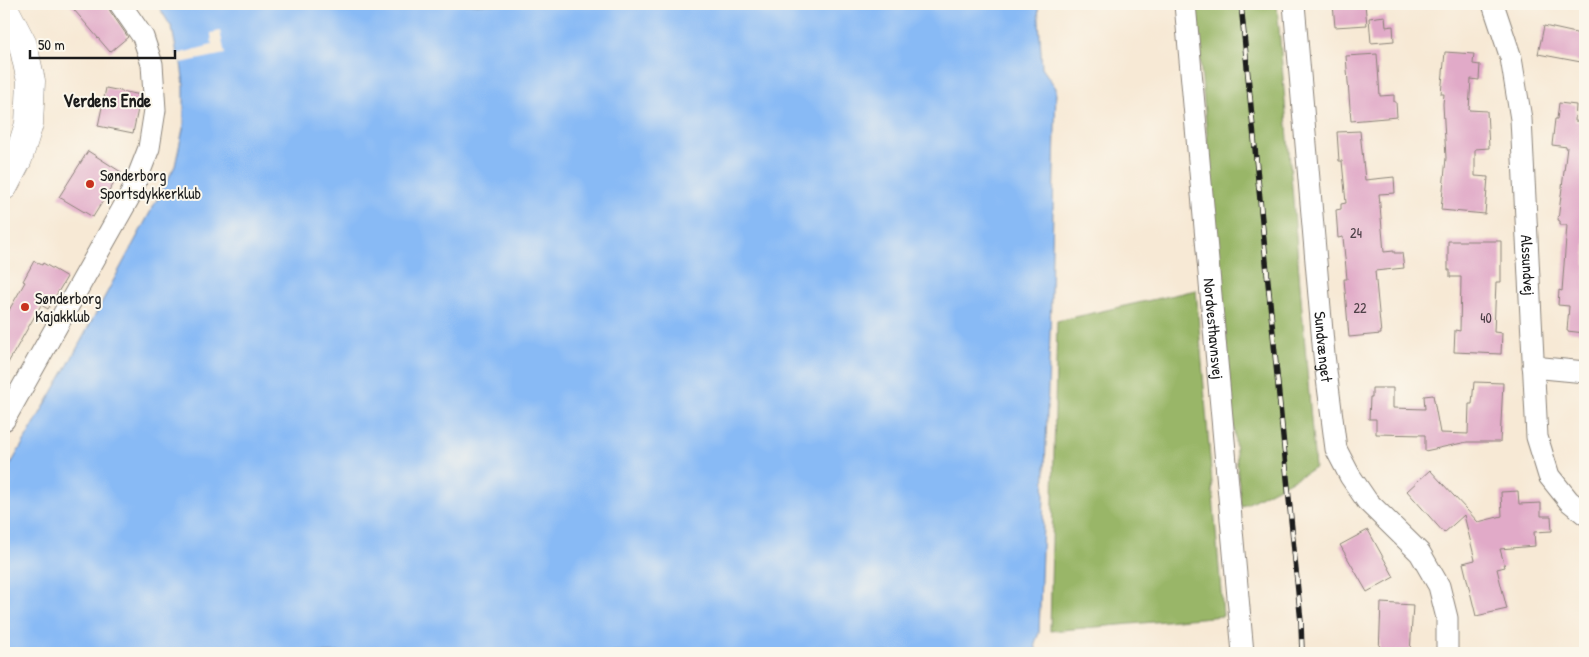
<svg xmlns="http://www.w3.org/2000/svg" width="1589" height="657" font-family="'Patrick Hand',sans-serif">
<rect width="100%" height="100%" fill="#fbf7ec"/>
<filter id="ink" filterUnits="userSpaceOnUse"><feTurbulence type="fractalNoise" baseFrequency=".02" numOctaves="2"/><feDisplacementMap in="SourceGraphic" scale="10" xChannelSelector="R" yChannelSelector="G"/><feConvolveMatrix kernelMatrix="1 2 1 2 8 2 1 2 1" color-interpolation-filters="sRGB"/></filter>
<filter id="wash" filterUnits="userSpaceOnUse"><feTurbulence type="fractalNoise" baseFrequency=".0096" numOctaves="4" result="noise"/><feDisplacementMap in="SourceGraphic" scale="20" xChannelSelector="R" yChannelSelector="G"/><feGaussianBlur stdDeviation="1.12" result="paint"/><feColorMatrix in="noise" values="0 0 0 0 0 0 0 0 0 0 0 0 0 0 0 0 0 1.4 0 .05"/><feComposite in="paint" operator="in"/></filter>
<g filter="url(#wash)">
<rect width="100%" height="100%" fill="#f7e9d5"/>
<!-- forest -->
<g fill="#99b668" stroke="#5a6942">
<polygon points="1195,4 1277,4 1315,468 1241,507"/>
<polygon points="1196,290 1223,616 1050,631 1057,321"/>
</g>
<!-- water -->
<polygon fill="#88baf5" stroke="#526b88" points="157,4 1038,4 1042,68 1056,88 1050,334 1039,633 1035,643 1037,653 4,653 4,476 68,365 175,166 184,124 184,85 181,63 177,54 172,28"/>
<!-- pier -->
<polygon fill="#f7e9d5" points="220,31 225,54 181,63 177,54 212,45 211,33"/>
<g id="blocks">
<!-- building -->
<g fill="#e1aac8">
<polygon points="69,4 108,4 110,11 128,37 110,52"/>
<polygon points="1333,4 1365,4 1367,25 1335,27"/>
<polygon points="1385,16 1386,27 1393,26 1394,41 1371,43 1369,18"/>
<polygon points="1544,26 1585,35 1581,62 1538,54"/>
<polygon points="1445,52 1474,54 1473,64 1480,65 1479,80 1471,79 1469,110 1487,111 1489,148 1475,149 1475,176 1488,177 1485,214 1441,210 1446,158 1443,104 1444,94 1441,94"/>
<polygon points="1377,54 1380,96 1394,95 1394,102 1396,102 1397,117 1351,121 1346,56"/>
<polygon points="106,88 141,95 133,133 98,126"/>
<polygon points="1559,103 1576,105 1575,121 1585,122 1585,333 1567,331 1569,306 1558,305 1559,290 1562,291 1567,225 1560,225 1560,221 1558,220 1567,147 1552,145 1555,119 1557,119"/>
<polygon points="1360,131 1365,180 1394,177 1395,193 1379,194 1384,252 1394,251 1394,253 1402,253 1404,268 1375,271 1381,334 1349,337 1344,279 1347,279 1343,237 1338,238 1336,210 1341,209 1341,204 1346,203 1342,161 1339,161 1337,132"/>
<polygon points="88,151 121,172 93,217 59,197"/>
<polygon points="1448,241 1501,241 1501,282 1496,282 1494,332 1502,333 1501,354 1454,352 1455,330 1460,331 1461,277 1450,277 1450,270 1448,270"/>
<polygon points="34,261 42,265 43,263 67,277 48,309 41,305 4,370 4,319 25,282 23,281"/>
<polygon points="1474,382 1503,383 1500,442 1467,442 1425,451 1425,435 1376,434 1376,419 1369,419 1370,397 1372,397 1372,388 1393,388 1393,408 1425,409 1424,396 1433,395 1440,433 1468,434 1469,404 1472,404"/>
<polygon points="1430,470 1478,522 1502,516 1501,492 1518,491 1519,504 1541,503 1541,516 1551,516 1552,531 1534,532 1535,546 1500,549 1505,567 1497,569 1507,609 1476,616 1463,563 1475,560 1464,515 1444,533 1407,491"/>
<polygon points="1368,530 1394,577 1367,592 1340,545"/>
<polygon points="1381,603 1413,605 1410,653 1379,653"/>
</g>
</g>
</g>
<g filter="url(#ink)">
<use href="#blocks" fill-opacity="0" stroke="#8a8278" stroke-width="1"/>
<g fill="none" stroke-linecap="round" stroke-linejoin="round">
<!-- street casing -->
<g stroke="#8a8278" stroke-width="23">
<g id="street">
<path id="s1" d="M1185 4 1243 653"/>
<path id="s2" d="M1294 4 1324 355 1336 449 1350 476 1367 501 1420 553 1439 586 1447 618V653"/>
<path id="s3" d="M1493 4 1511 58 1521 119 1537 437 1549 476 1569 501 1585 514"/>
<polyline points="1533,367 1585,372"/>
<polyline points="4,420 131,194 149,148 155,110 152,64 143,37 120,4"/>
</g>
</g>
<!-- secondary casing -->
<g stroke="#8a8278" stroke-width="29">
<polyline id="secondary" points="4,8 23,45 31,81 29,124 18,159 4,186"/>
</g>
<!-- street -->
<use href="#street" stroke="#fff" stroke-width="21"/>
<!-- secondary -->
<use href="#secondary" stroke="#fff" stroke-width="28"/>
<!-- rail casing -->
<g stroke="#1c1c1c" stroke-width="5.5">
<polyline id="rail" points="1241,4 1301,622 1302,653"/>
</g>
<!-- rail -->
<use href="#rail" stroke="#fbf7ec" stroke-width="4" stroke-dasharray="11" stroke-linecap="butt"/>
</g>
</g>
<!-- markers -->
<g fill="#c8321e" stroke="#fbf7ec" stroke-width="2">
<circle cx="90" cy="184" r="5"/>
<circle cx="25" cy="307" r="5"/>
</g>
<g text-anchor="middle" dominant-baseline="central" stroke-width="4" stroke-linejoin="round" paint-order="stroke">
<!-- number labels -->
<g font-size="14" fill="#4d4047">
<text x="1356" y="232">24</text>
<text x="1360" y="307">22</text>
<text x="1486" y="317">40</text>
</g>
<!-- poi labels -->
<g font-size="16" fill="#1c1c1c" stroke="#fbf7ec" text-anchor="start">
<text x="100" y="175">Sønderborg<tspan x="100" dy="18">Sportsdykkerklub</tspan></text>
<text x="35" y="298">Sønderborg<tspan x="35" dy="18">Kajakklub</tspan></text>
</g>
<!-- street labels -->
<g font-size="16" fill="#1c1c1c" stroke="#fbf7ec">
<text stroke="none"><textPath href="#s3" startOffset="265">Alssundvej</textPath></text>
<text stroke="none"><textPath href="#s1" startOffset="326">Nordvesthavnsvej</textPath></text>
<text stroke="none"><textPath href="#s2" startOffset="344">Sundvænget</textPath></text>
</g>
<!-- neighbourhood labels -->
<g font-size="18" font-weight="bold" fill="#1c1c1c" stroke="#fbf7ec">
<text x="107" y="100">Verdens Ende</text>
</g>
</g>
<!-- margin -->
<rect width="1589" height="657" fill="none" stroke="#fbf7ec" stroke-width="20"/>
<!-- scale -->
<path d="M30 50v8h145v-8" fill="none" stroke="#1c1c1c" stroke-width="2.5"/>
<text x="38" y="50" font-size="15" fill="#1c1c1c" stroke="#fbf7ec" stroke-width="4" paint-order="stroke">50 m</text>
</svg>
